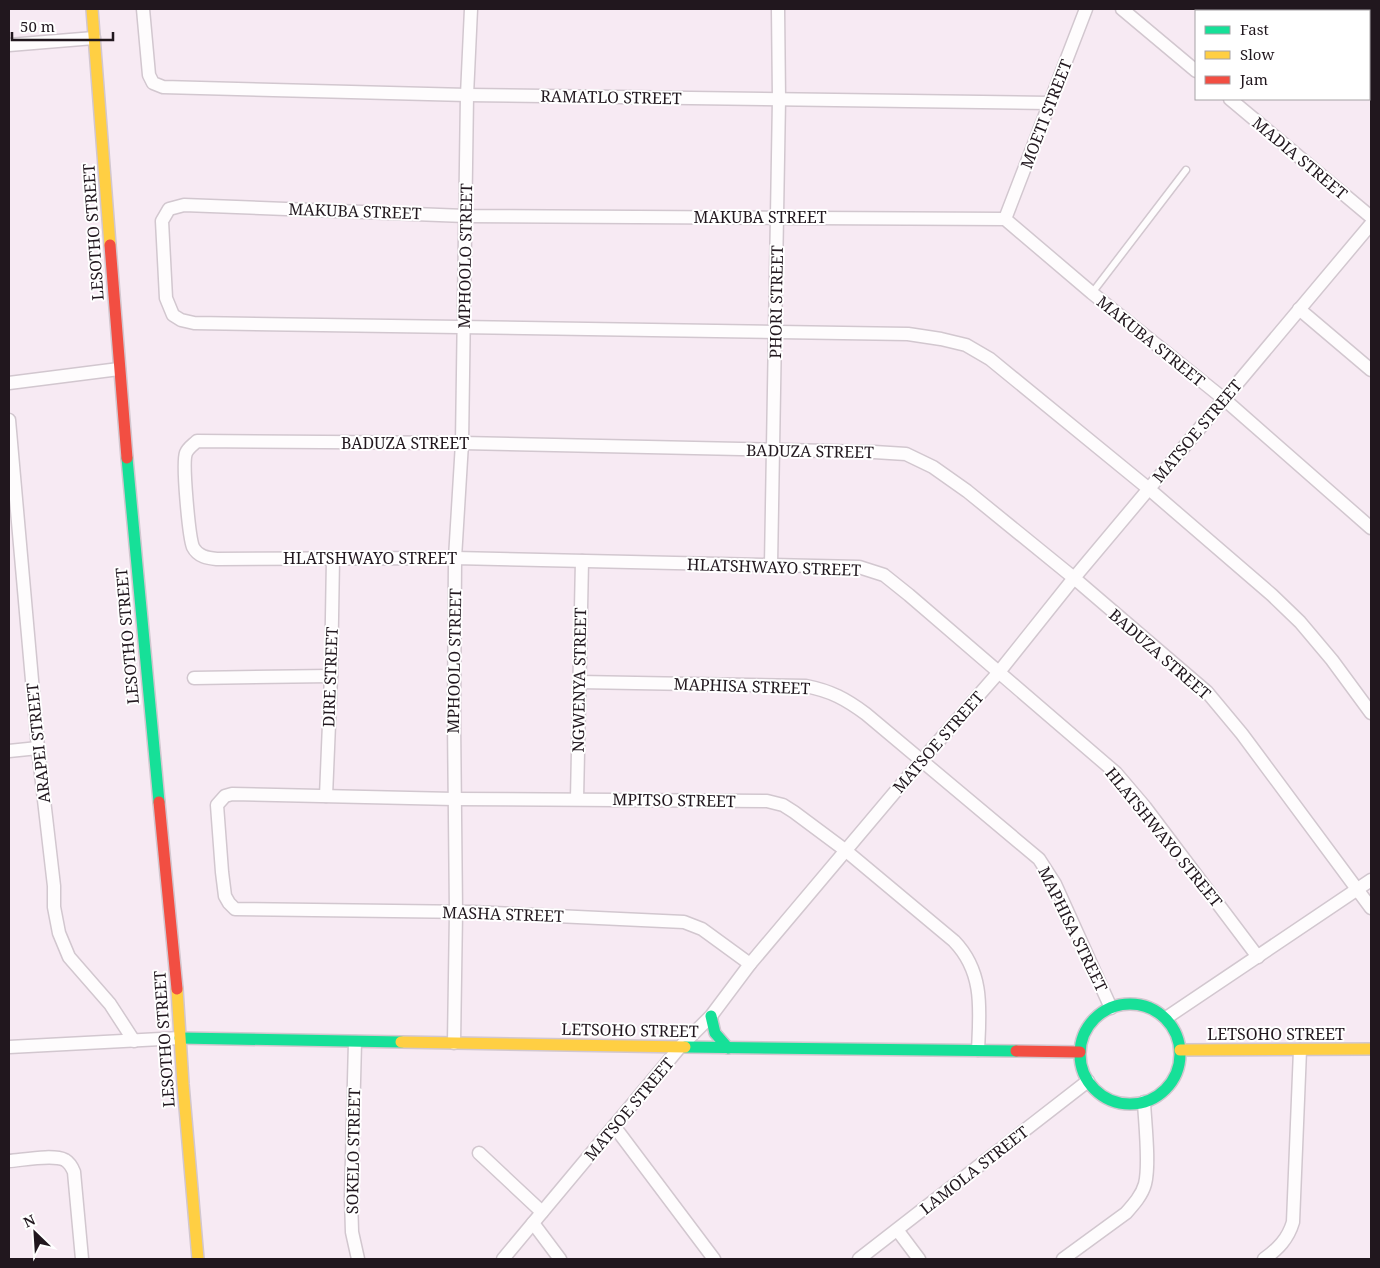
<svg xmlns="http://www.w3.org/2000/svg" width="1380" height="1268" font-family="'Noto Serif',serif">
<rect width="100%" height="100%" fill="#f7eaf3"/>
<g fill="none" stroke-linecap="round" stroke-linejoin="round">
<!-- lane casing -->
<g stroke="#d2c7cf" stroke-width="9">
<polyline id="lane" points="1092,293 1186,170"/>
</g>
<!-- street casing -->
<g stroke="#d2c7cf" stroke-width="15">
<g id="street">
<polyline points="143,9 149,75 153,83 163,87 467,95 1049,103"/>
<polyline points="1122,9 1196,71"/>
<polyline points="1304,9 1307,11"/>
<polyline points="9,45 94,38"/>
<polyline points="1369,62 1371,64"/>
<polyline points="1230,99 1371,217"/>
<polyline points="1005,219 1086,9"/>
<polyline points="1299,309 1371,370"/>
<polyline points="9,383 119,369"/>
<polyline points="9,420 38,748 54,886 54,907 59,933 69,957 110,1004 134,1041"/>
<polyline points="1371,528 1224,399 1092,293 1005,219 465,216 184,205 169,209 162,221 166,298 173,315 181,320 194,323 908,334 941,339 966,345 990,359 1149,489 1272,595 1300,622 1332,660 1371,713"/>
<polyline points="771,565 779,99 778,9"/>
<polyline points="194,678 331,676"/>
<path d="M579 682 806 686C831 691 846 699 866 714L1039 859 1055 884 1111 1008"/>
<polyline points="9,751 38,748"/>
<polyline points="326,796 331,676 333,558"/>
<polyline points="577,799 582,561"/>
<path d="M1258 957 1145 807 1116 773 909 595 884 575 859 567 455 558 217 559C208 558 198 557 193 547 189 537 182 463 186 453 188 448 193 445 197 441L462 443 874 452 906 454 933 467 967 491 1074 578 1207 692 1242 734 1371 908"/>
<path d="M750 964 702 929 684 922 473 912 235 909 229 903 225 896 222 872 217 805 225 796 232 794 454 799 767 801 783 805 794 812 845 850 954 941C984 972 980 1009 978 1050"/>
<polyline points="1166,1018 1371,880"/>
<polyline points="355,1042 351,1197 352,1232 358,1259"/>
<polyline points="454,1043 456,912 454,721 455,558 462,443 467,95 471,9"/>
<polyline points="9,1047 180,1038"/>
<polyline points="614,1126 714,1259"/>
<polyline points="479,1153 542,1212"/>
<path d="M9 1161C23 1160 53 1154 65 1160 70 1163 72 1167 74 1172L82 1259"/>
<polyline points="533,1223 560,1259"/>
<polyline points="898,1231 919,1259"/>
<polyline points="503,1259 680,1047 711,1016 750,964 922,760 999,672 1074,578 1371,224"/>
<polyline points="859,1259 1088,1081"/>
<path d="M1063 1259 1126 1213C1134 1204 1142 1195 1145 1184 1150 1165 1145 1123 1144 1102"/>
<path d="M1264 1259C1278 1249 1288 1239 1293 1222L1300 1050"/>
</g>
</g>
<!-- fast casing -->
<g stroke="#d2c7cf" stroke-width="14">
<g id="fast">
<polyline points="127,458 159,802"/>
<circle cx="1130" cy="1054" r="50"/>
<polyline points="711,1016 715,1033 728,1048"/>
<polyline points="180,1038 401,1042"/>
<polyline points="685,1047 1016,1051"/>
</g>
</g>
<!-- slow casing -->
<g stroke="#d2c7cf" stroke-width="14">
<g id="slow">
<polyline points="92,9 110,245"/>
<polyline points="177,989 183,1084 198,1259"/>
<polyline points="401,1042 685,1047"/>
<polyline points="1180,1050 1371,1049"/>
</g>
</g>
<!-- jam casing -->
<g stroke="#d2c7cf" stroke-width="14">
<g id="jam">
<polyline points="110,245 127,458"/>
<polyline points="159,802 177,989"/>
<polyline points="1016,1051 1080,1052"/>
</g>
</g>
<!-- lane -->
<use href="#lane" stroke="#fefcfd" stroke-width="6"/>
<!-- street -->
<use href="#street" stroke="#fefcfd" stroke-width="12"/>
<!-- fast -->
<use href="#fast" stroke="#16e098" stroke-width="11"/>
<!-- slow -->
<use href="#slow" stroke="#ffcf43" stroke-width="11"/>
<!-- jam -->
<use href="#jam" stroke="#f24e42" stroke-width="11"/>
</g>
<g text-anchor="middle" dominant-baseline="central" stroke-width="4" stroke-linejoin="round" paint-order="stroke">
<!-- street labels -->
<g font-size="16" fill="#21171e" stroke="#fff">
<text transform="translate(611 97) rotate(1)">RAMATLO STREET</text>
<text transform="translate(1046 114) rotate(-69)">MOETI STREET</text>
<text transform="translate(1300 158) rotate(40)">MADIA STREET</text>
<text transform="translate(355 211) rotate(2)">MAKUBA STREET</text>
<text x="760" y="217">MAKUBA STREET</text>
<text transform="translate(93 232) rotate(-94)">LESOTHO STREET</text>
<text transform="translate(465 256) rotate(-89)">MPHOOLO STREET</text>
<text transform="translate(776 302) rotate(-89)">PHORI STREET</text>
<text transform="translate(1151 341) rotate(39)">MAKUBA STREET</text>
<text transform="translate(1197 431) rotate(-50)">MATSOE STREET</text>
<text x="405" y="443">BADUZA STREET</text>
<text transform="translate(810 451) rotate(1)">BADUZA STREET</text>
<text x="370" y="558">HLATSHWAYO STREET</text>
<text transform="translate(774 567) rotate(2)">HLATSHWAYO STREET</text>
<text transform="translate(127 636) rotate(-95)">LESOTHO STREET</text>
<text transform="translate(1160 654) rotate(41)">BADUZA STREET</text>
<text transform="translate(454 661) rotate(-89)">MPHOOLO STREET</text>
<text transform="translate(330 677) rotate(-88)">DIRE STREET</text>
<text transform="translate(579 680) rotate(-89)">NGWENYA STREET</text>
<text transform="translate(742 686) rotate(2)">MAPHISA STREET</text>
<text transform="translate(938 742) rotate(-49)">MATSOE STREET</text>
<text transform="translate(38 743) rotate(-96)">ARAPEI STREET</text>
<text transform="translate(674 800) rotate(1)">MPITSO STREET</text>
<text transform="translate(1164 837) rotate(51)">HLATSHWAYO STREET</text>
<text transform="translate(503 914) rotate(2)">MASHA STREET</text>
<text transform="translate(1073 929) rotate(64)">MAPHISA STREET</text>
<text transform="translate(630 1030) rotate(1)">LETSOHO STREET</text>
<text x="1276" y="1034">LETSOHO STREET</text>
<text transform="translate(164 1039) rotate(-94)">LESOTHO STREET</text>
<text transform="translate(629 1109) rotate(-50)">MATSOE STREET</text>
<text transform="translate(353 1151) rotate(-89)">SOKELO STREET</text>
<text transform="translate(974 1170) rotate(-38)">LAMOLA STREET</text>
</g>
</g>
<!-- border -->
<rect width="1380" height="1268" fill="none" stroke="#21171e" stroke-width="20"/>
<!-- legend -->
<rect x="1195" y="10" width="175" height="90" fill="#ffffff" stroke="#a6a2a5"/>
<rect x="1205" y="26" width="25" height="8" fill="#16e098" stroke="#a6a2a5"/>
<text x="1240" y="35" font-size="15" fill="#21171e">Fast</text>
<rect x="1205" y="51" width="25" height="8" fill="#ffcf43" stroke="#a6a2a5"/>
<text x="1240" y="60" font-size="15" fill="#21171e">Slow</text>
<rect x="1205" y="76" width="25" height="8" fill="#f24e42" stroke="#a6a2a5"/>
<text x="1240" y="85" font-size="15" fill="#21171e">Jam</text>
<!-- north arrow -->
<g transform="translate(35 1233) rotate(335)" stroke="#ffffff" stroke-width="4" paint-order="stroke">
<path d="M0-4L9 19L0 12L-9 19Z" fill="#21171e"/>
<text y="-8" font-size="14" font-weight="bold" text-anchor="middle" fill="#21171e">N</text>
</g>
<!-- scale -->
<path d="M12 32v8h101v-8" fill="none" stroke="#21171e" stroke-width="2.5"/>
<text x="20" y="32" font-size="15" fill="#21171e" stroke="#ffffff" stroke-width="4" paint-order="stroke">50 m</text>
</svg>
